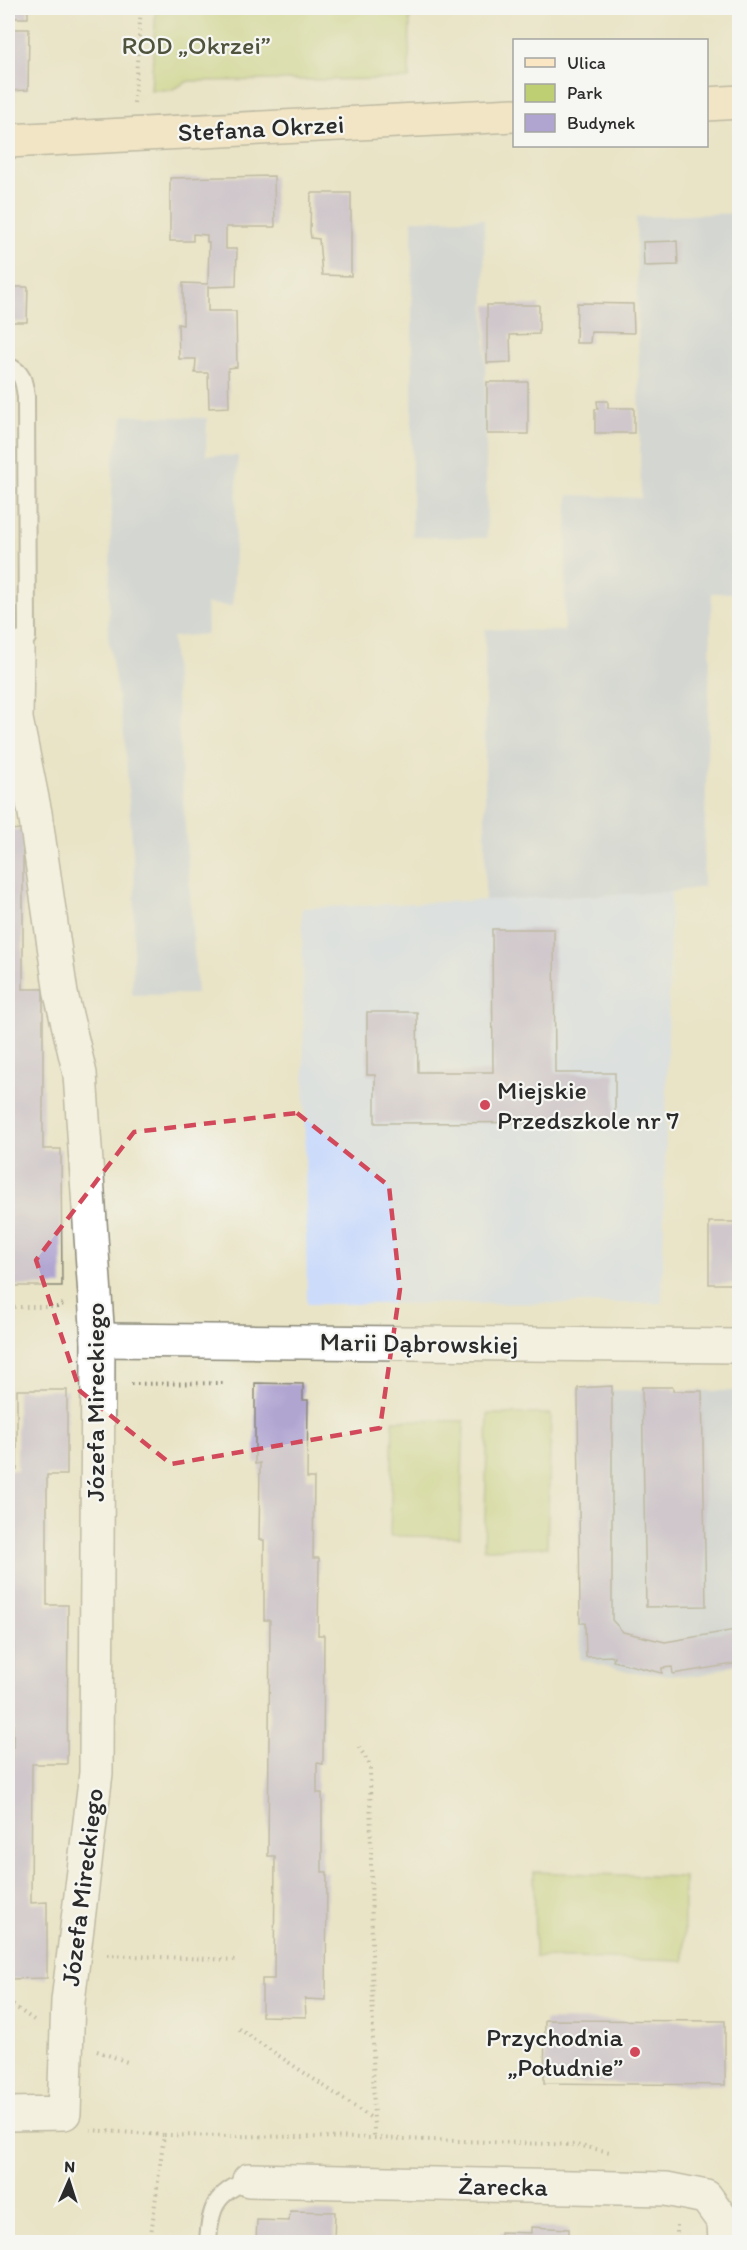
<svg xmlns="http://www.w3.org/2000/svg" width="747" height="2250" font-family="Itim,sans-serif">
<rect width="100%" height="100%" fill="#f6f6f2"/>
<filter id="ink" filterUnits="userSpaceOnUse"><feTurbulence type="fractalNoise" baseFrequency=".0167" numOctaves="2"/><feDisplacementMap in="SourceGraphic" scale="12" xChannelSelector="R" yChannelSelector="G"/><feConvolveMatrix kernelMatrix="1 2 1 2 8 2 1 2 1" color-interpolation-filters="sRGB"/></filter>
<filter id="wash" filterUnits="userSpaceOnUse"><feTurbulence type="fractalNoise" baseFrequency=".008" numOctaves="4" result="noise"/><feDisplacementMap in="SourceGraphic" scale="24" xChannelSelector="R" yChannelSelector="G"/><feGaussianBlur stdDeviation="1.35" result="paint"/><feColorMatrix in="noise" values="0 0 0 0 0 0 0 0 0 0 0 0 0 0 0 0 0 1.4 0 .05"/><feComposite in="paint" operator="in"/></filter>
<g filter="url(#wash)">
<rect width="100%" height="100%" fill="#e9e4c6"/>
<!-- built -->
<polygon fill="#ccdbfa" points="671,892 662,1303 307,1304 302,908"/>
<!-- industrial -->
<g fill="#b8c5de">
<polygon points="739,213 739,593 712,593 703,887 671,892 485,900 485,629 564,631 568,495 641,498 636,217"/>
<polygon points="484,219 487,538 412,537 412,220"/>
<polygon points="124,415 207,418 206,455 238,456 233,606 206,604 207,634 172,637 197,994 132,995 135,886 125,742 108,636 113,462"/>
<polygon points="578,1390 739,1391 739,1663 699,1676 631,1673 580,1659"/>
</g>
<!-- green -->
<g fill="#bdcf72" stroke="#747d4e" stroke-width="1.5">
<polygon points="156,8 410,8 409,79 189,81 171,90 151,90"/>
<polygon points="488,1414 551,1414 547,1547 484,1549"/>
<polygon points="393,1420 464,1421 460,1537 390,1536"/>
<polygon points="534,1872 684,1877 684,1961 535,1957"/>
</g>
<g id="blocks">
<!-- building -->
<g fill="#b0a5d1">
<rect x="8" y="8" width="20" height="10"/>
<polygon points="8,29 29,29 28,90 8,91"/>
<polygon points="274,176 275,227 226,227 226,249 237,249 236,286 208,287 208,311 236,311 237,367 228,368 229,407 209,408 208,373 195,373 196,359 179,359 178,324 183,325 183,283 208,284 209,242 207,242 207,235 193,234 193,241 170,241 170,178"/>
<polygon points="311,193 351,193 351,276 322,275 319,239 311,238 310,231"/>
<polygon points="677,241 678,265 644,266 643,242"/>
<polygon points="8,287 28,287 27,322 8,322"/>
<polygon points="577,303 633,304 634,333 591,332 590,343 576,343"/>
<polygon points="487,305 539,305 539,334 510,335 511,362 487,363"/>
<rect x="487" y="382" width="41" height="52"/>
<polygon points="597,401 608,401 608,408 634,408 634,433 595,433 595,409 598,409"/>
<polygon points="23,829 23,989 43,989 43,1149 61,1149 62,1286 8,1286 8,830"/>
<polygon points="492,929 554,929 555,1073 615,1073 615,1122 375,1123 375,1075 367,1075 367,1012 417,1012 418,1072 493,1072"/>
<rect x="709" y="1222" width="31" height="62"/>
<polygon points="255,1383 303,1384 303,1400 308,1400 307,1478 314,1478 313,1558 319,1558 318,1635 324,1635 323,1764 317,1763 317,1793 322,1793 322,1872 327,1872 326,2000 305,1999 306,2017 262,2016 262,1979 274,1979 275,1856 268,1856 270,1620 264,1620 264,1540 259,1540 260,1463 255,1464"/>
<polygon points="612,1386 612,1620 623,1632 665,1642 735,1630 740,1663 673,1674 672,1667 662,1668 662,1673 613,1661 614,1656 586,1657 585,1623 580,1623 578,1388"/>
<polygon points="642,1387 673,1387 673,1391 702,1391 706,1606 646,1607"/>
<polygon points="17,1390 67,1390 67,1475 47,1475 47,1605 68,1605 67,1764 32,1764 31,1903 47,1902 47,1978 8,1979 8,1762 13,1762 14,1607 8,1607 8,1470 17,1470"/>
<polygon points="736,1401 740,1401 740,1545 737,1545"/>
<polygon points="545,2020 725,2021 725,2085 544,2083"/>
<polygon points="290,2211 335,2212 334,2242 256,2242 257,2220 289,2221"/>
<polygon points="531,2227 569,2229 569,2242 500,2242 500,2232 531,2233"/>
</g>
</g>
</g>
<g filter="url(#ink)">
<use href="#blocks" fill-opacity="0" stroke="#8a8878" stroke-width="1.5"/>
<g fill="none" stroke-linecap="round" stroke-linejoin="round">
<!-- lane casing -->
<g stroke="#8a8878" stroke-width="20">
<g id="lane">
<path d="M8 366C23 372 24 382 26 397L27 638 17 649"/>
<path d="M208 2242C210 2208 215 2193 249 2180"/>
</g>
</g>
<!-- street casing -->
<g stroke="#8a8878" stroke-width="36">
<g id="street">
<polyline points="8,649 17,649 16,719 35,813 61,994 80,1074 98,1340 96,1773 68,2001 64,2113 8,2114"/>
<polyline points="98,1340 740,1346"/>
<polyline points="249,2180 666,2189 706,2197 724,2222 725,2242"/>
</g>
</g>
<!-- secondary casing -->
<g stroke="#8a8878" stroke-width="36">
<g id="secondary">
<polyline points="706,104 740,102"/>
<polyline points="8,141 514,115"/>
</g>
</g>
<!-- path -->
<g stroke="#8a8878" stroke-width="4" stroke-dasharray="1.5 4.5" stroke-linecap="butt">
<polyline points="134,103 141,8"/>
<polyline points="8,1307 57,1307 63,1304"/>
<polyline points="131,1384 223,1383"/>
<polyline points="359,1747 370,1765 374,2138"/>
<polyline points="107,1955 237,1960"/>
<polyline points="8,2002 34,2020"/>
<polyline points="239,2029 373,2119"/>
<polyline points="97,2051 130,2063"/>
<polyline points="90,2130 164,2135"/>
<polyline points="677,2225 677,2242"/>
<polyline points="150,2242 164,2135 374,2138 576,2145 610,2152"/>
</g>
<!-- lane -->
<use href="#lane" stroke="#fff" stroke-width="16"/>
<!-- street -->
<use href="#street" stroke="#fff" stroke-width="33"/>
<!-- secondary -->
<use href="#secondary" stroke="#fbe6c4" stroke-width="33"/>
</g>
</g>
<!-- marked area -->
<path d="M0 0H747V2250H0ZM297 1113 389 1186 400 1289 380 1428 171 1464 80 1391 36 1260 134 1132Z" fill="#e9e4c6" fill-opacity=".55" fill-rule="evenodd"/>
<path fill="none" stroke="#d1495b" stroke-width="4.5" stroke-dasharray="12 8" stroke-linejoin="round" d="M297 1113 389 1186 400 1289 380 1428 171 1464 80 1391 36 1260 134 1132Z"/>
<!-- markers -->
<g fill="#d1495b" stroke="#f6f6f2" stroke-width="2">
<circle cx="485" cy="1105" r="6"/>
<circle cx="635" cy="2052" r="6"/>
</g>
<g text-anchor="middle" dominant-baseline="central" stroke-width="4.5" stroke-linejoin="round" paint-order="stroke">
<!-- park labels -->
<g font-size="26" fill="#50543d" stroke="#f6f6f2">
<text x="196" y="45">ROD „Okrzei”</text>
</g>
<!-- street labels -->
<g font-size="26" fill="#2b2b2b" stroke="#f6f6f2">
<text transform="translate(261 128) rotate(-3)">Stefana Okrzei</text>
<text transform="translate(419 1343) rotate(1)">Marii Dąbrowskiej</text>
<text transform="translate(95 1402) rotate(-90)">Józefa Mireckiego</text>
<text transform="translate(82 1887) rotate(-83)">Józefa Mireckiego</text>
<text transform="translate(503 2186) rotate(1)">Żarecka</text>
</g>
<!-- poi labels -->
<g font-size="26" fill="#2b2b2b" stroke="#f6f6f2" text-anchor="start">
<text x="497" y="1090">Miejskie<tspan x="497" dy="30">Przedszkole nr 7</tspan></text>
<text x="623" y="2037" text-anchor="end">Przychodnia<tspan x="623" dy="30">„Południe”</tspan></text>
</g>
</g>
<!-- margin -->
<rect width="747" height="2250" fill="none" stroke="#f6f6f2" stroke-width="30"/>
<!-- legend -->
<rect x="513" y="39" width="195" height="108" fill="#f6f6f2" stroke="#a5a5a2" stroke-width="1.5"/>
<rect x="525" y="58" width="30" height="9" fill="#fbe6c4" stroke="#a5a5a2" stroke-width="1.5"/>
<text x="567" y="69" font-size="18" fill="#2b2b2b">Ulica</text>
<rect x="525" y="84" width="30" height="18" fill="#bdcf72" stroke="#a5a5a2" stroke-width="1.5"/>
<text x="567" y="99" font-size="18" fill="#2b2b2b">Park</text>
<rect x="525" y="114" width="30" height="18" fill="#b0a5d1" stroke="#a5a5a2" stroke-width="1.5"/>
<text x="567" y="129" font-size="18" fill="#2b2b2b">Budynek</text>
<!-- north arrow -->
<g transform="translate(69 2181) rotate(3)" stroke="#f6f6f2" stroke-width="4.5" paint-order="stroke">
<path d="M0-4.5L10 22L0 15L-10 22Z" fill="#2b2b2b"/>
<text y="-9" font-size="16" font-weight="bold" text-anchor="middle" fill="#2b2b2b">N</text>
</g>
</svg>
